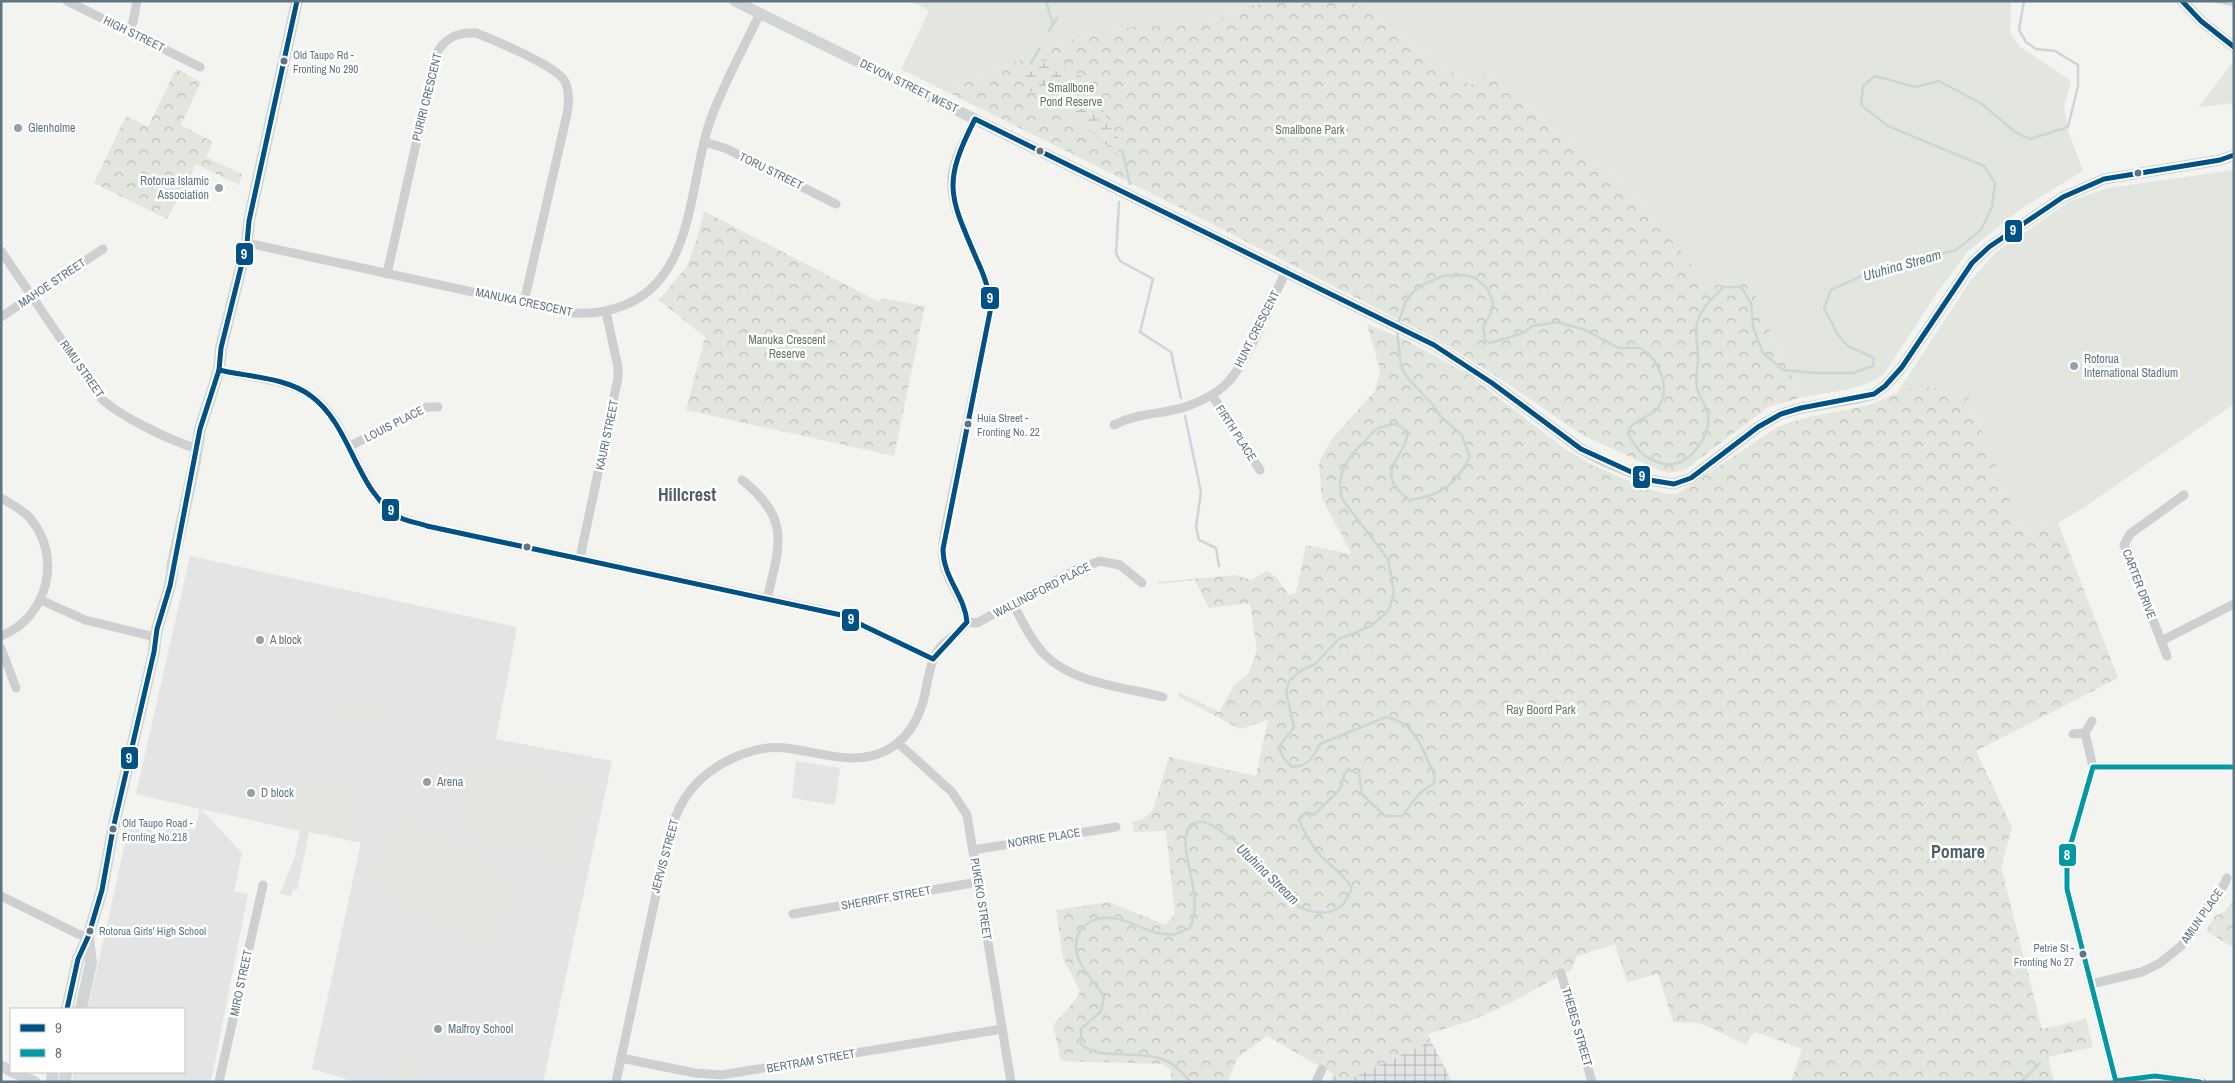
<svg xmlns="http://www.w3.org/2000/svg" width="2235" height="1083" font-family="'Archivo Narrow',sans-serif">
<defs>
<pattern id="industrial-grid" width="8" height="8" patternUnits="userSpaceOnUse" patternTransform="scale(1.25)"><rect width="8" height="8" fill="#e3e4e3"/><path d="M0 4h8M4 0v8" fill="none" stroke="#bbbdbd"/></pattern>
<pattern id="forest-crowns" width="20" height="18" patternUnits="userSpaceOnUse" patternTransform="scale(1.25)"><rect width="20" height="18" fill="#e2e6de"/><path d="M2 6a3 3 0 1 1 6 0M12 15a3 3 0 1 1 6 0" fill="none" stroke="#bbbfb9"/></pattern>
<pattern id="wetland-marsh" width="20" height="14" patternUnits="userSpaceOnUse" patternTransform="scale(1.25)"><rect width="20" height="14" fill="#e2e6de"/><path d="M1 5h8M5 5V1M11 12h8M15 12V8" fill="none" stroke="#bbbfb9"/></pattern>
</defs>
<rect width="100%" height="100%" fill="#f3f3f0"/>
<!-- built -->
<g fill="#e3e4e3">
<polygon points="190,556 517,627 496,739 612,761 543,1082 356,1082 312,1069 361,843 309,832 297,890 293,889 291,896 280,894 295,856 300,831 201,809 242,853 234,891 248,894 211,1082 72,1082 74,1072 184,1072 184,1009 88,1009 131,817 195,830 200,809 136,794"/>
<polygon points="796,761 840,768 835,805 792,798"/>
</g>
<!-- industrial -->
<polygon fill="url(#industrial-grid)" points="1431,1041 1452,1082 1330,1082 1333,1075 1345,1081"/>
<!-- grass -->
<g fill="#e2e6de">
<polygon points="911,1 1280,1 1263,3 1240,9 1205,25 1139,26 1087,33 945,91 901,69 929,11"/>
<path d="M1352 1H2011L2010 33 2020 47 2071 81 2064 107 2069 133 2083 171 2022 208 1968 251 1937 293 1884 374C1862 390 1830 392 1803 397L1778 349 1750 283 1710 285 1624 184 1485 73 1470 85Z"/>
<polygon points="2233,62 2234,114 2231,103 2198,108"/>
<polygon points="2234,170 2234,404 2083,508 2058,523 2023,534 1969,397 1923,387 1897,393 1971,280 1995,253 2070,201 2108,188"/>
<polygon points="343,698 381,706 377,726 339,718"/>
<polygon points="474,758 588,788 570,860 456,831"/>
<polygon points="292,780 311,785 310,790 314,791 315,787 334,792 333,795 338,796 339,791 359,796 349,835 330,831 331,826 327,825 325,831 305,826 306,820 303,820 301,824 282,820"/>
<polygon points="402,815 519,884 481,948 365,879"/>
<polygon points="403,1056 420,1064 412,1082 391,1082"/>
</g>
<!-- forest -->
<g fill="url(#forest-crowns)">
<polygon points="1280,1 1352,1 1470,85 1485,73 1624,184 1710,285 1750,283 1778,349 1803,397 1768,407 1685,470 1668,473 1659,470 1584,436 1502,380 1437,339 1145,190 945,91 1087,33 1139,26 1205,25 1240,9 1263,3"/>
<polygon points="176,69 201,82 181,125 213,142 206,157 242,174 239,185 196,164 167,219 94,183 126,116 148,127"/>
<polygon points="704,211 879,302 880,298 925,306 894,456 686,410 705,337 659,300 687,266 697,239"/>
<path d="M1367 324 1406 340 1469 375 1565 449 1592 465 1643 487 1666 494H1677L1776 428C1805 415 1835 413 1865 406 1885 401 1902 386 1924 387 1939 388 1955 394 1969 397L2023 534 2058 523 2118 678 1976 751 2012 827 2001 867 2042 1029 2086 1019 2093 1047 2048 1057 2054 1082H1791L1802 1049 1756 1032 1751 1035 1747 1045 1700 1023 1673 1022 1658 974 1627 982 1615 944 1577 956 1571 970 1512 1002 1473 1020 1428 1034 1431 1041 1345 1081 1267 1036 1237 1058 1228 1082H1171V1070L1163 1064 1061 1061 1053 1025 1078 997 1080 991 1063 958 1056 910 1109 902 1166 925 1175 914 1166 831 1134 832 1132 822 1143 819 1153 810 1169 757 1256 776 1268 720 1240 729 1178 696 1179 692 1219 712 1234 685 1249 673 1257 650 1250 603 1209 608 1195 580 1158 584 1157 582 1236 575 1251 580 1267 571 1276 577 1289 595 1296 593 1306 545 1352 554 1322 499 1319 463 1331 440 1375 391 1380 370Z"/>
<polygon points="2234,900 2234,948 2206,931 2215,916 2225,911"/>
</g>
<!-- wetland -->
<path fill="url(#wetland-marsh)" d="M1038 60C1053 60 1088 76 1096 89 1101 96 1101 107 1105 115 1111 127 1119 137 1122 150L1116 153C1096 138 1080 117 1058 105 1044 98 1028 92 1019 80 1020 70 1030 63 1038 60Z"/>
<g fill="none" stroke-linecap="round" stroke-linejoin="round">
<!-- stream -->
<g stroke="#ccd6d8" stroke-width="2.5">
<polyline points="1046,1 1053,25"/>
<polyline points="2214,1 2234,5"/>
<polyline points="1048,32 1057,18"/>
<polyline points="1031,63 1040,48"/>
<polyline points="1122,150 1130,184"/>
<polyline points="1119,202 1116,253 1120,261 1153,279 1140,332 1171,352 1181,398"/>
<path d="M1398 323 1406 301 1412 293 1424 284 1443 276 1465 275 1475 278 1485 286 1490 294 1493 304 1491 313 1483 327 1485 340 1490 343 1523 333 1532 326 1558 322 1585 330 1619 348H1641C1659 360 1672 388 1658 408 1651 417 1636 419 1630 428 1626 434 1633 442 1637 448 1646 459 1666 469 1681 462 1697 454 1713 430 1707 411 1706 407 1703 402 1701 398 1693 382 1697 377 1698 361 1699 349 1694 335 1697 323 1701 308 1713 297 1724 287H1741L1751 303 1753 327 1763 353 1783 370 1816 373H1853L1873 366 1874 358 1848 346 1838 335 1824 308 1831 290 1870 272 1956 250 1981 230 1992 207 1995 183 1984 166 1888 126 1861 105 1863 86 1875 76 1915 87 1939 81 1982 104 2015 132 2030 139 2068 127 2078 86V65L2055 51 2036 49 2026 42 2019 30 2024 1"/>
<polyline points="1185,416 1201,492 1196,527 1199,540 1216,548 1219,566"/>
<path d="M1191 1082C1184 1075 1176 1065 1167 1061 1142 1049 1097 1061 1081 1044V1029L1101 1011 1104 996C1096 986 1079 966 1077 954 1072 930 1089 916 1112 918 1133 920 1154 938 1175 934 1180 933 1185 930 1190 928 1206 892 1176 855 1189 826 1194 823 1198 821 1203 822 1220 825 1260 863 1271 877 1277 884 1281 892 1288 898 1300 911 1325 918 1340 907 1346 903 1349 894 1352 888 1344 874 1333 868 1322 857 1313 847 1304 833 1299 820L1302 815 1306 812 1314 815 1340 789 1344 775 1348 769 1359 774 1362 794 1385 816H1402L1420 793 1434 783C1436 773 1432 770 1428 761 1419 739 1411 722 1386 717L1320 744C1313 758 1309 766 1292 767L1284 759 1279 747 1294 727 1286 692 1289 681 1302 670 1315 664 1339 639 1371 626 1389 610 1394 592 1388 559 1342 499C1335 474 1348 457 1366 440 1369 437 1373 431 1377 429 1382 426 1390 425 1396 424L1407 431C1410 456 1368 470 1410 500 1441 496 1455 485 1470 457L1462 435 1441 417 1433 405 1407 377 1401 366 1397 331"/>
<polyline points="2021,1082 2040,1063"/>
</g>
<!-- minor -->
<g stroke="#cecfd0" stroke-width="9">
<polyline points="67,1 200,67"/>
<polyline points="128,31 133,22 137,1"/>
<polyline points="705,142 727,149 836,204"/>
<path d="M247 243 565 312C586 315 605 313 625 305 694 277 689 185 709 124 722 86 743 50 760 13"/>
<path d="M1 251 101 398C117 415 173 442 196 448"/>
<path d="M387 274 436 54C445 38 457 32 476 33 494 40 554 65 564 80 570 90 569 103 567 114L524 302"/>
<polyline points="1,317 103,249"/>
<path d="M219 370C246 377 287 379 310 395 354 424 355 494 402 518 410 521 419 523 427 526L825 611 841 615 933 659"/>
<polyline points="1212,395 1260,470"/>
<path d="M1114 425C1138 412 1163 415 1188 406 1201 401 1214 395 1224 386 1248 364 1271 302 1286 271"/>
<polyline points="350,446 427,407 438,407"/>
<path d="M742 480C791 519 780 544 767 599"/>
<path d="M1 498C11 504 22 509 30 518 63 557 48 617 1 636"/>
<polyline points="580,558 618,378 618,367 606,312"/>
<polyline points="41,600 85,620 155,637"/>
<path d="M1013 604C1022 621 1031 640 1044 654 1073 684 1124 687 1163 697"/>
<path d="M967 622C967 612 962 605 958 596 944 571 939 559 945 530L991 307C991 290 984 275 977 260 967 234 949 204 952 176 955 156 966 137 975 119"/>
<polyline points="967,622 977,623 1075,570 1100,561 1120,565 1142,583"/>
<polyline points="2161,641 2234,604"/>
<polyline points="1,648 16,688"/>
<polyline points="2167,656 2124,545 2130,534 2184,495"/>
<polyline points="2092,721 2085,733 2093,767 2067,857 2067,889 2116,1082"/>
<polyline points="2073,734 2085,733"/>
<polyline points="898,743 952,792 967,815 1011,1082"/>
<polyline points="2093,767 2234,767"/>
<polyline points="973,850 1116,827"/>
<polyline points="1,896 78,934 88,937"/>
<polyline points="793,914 978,882"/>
<polyline points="1561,973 1592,1082"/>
<polyline points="2091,984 2142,972 2160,963 2181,946 2195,928 2209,904 2218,897 2227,878"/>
<polyline points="621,1058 695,1073 721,1075 1002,1029"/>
<polyline points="2115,1081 2155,1076 2202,1082"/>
<polyline points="219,1082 263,885"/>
<path d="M616 1082 667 843C671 827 676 812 685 798 705 767 749 744 786 748 821 752 856 768 889 749 914 734 923 709 927 683 930 671 931 660 938 650 946 639 960 634 967 622"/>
<polyline points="1316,1082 1322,1069"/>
</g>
<!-- major -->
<g stroke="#d0d4d5" stroke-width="11">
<polyline points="735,1 1434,345 1492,383 1581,449 1606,462 1649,480 1674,484 1691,478 1758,427 1781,414 1801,408 1859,398 1874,394 1885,386 1902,367 1972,263 1989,247 2063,197 2104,179 2220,160 2234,155"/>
<polyline points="2182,1 2201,21 2234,47"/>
<polyline points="1,1066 11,1071"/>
<polyline points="13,1072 35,1082"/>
</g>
<!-- highway -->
<g stroke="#d0d4d5" stroke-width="12">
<path d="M67 1009 78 959 88 937 102 890 113 829 154 652C155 619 172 595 173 563L195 461 200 429 219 370 221 348 247 243 249 221 297 1"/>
<polyline points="81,1009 91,963 88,937"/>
<polyline points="52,1082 53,1072"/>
<polyline points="65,1082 66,1072"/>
</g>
<!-- bus-1 casing -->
<g stroke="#fff" stroke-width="9">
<g id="bus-1">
<polyline points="2182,1 2201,21 2234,47"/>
<path d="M219 370C248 377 286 377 311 396 353 427 355 492 401 518 409 522 419 523 427 526L841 615 933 659 967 622C965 596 943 578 943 549L991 307C990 290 984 275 977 260 949 195 942 184 975 119L1434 345 1492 383 1581 449 1649 480 1674 484 1691 478 1758 427 1781 414 1801 408 1874 394 1885 386 1902 367 1972 263 1989 247 2063 197 2104 179 2220 160 2234 155"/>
<polyline points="67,1009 78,959 88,937 102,890 113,829 154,652 157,629 170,586 200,429 219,370 221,348 247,243 249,221 297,1"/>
</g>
</g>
<!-- bus-2 casing -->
<g stroke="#fff" stroke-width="9">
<g id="bus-2">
<polyline points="2115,1081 2155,1076 2200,1082"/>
<polyline points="2116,1082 2067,889 2067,857 2093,767 2234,767"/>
</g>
</g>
<!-- bus-1 -->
<use href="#bus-1" stroke="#005186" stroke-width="5"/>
<!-- bus-2 -->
<use href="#bus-2" stroke="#0099a4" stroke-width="5"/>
</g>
<!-- markers -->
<g fill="#607583" stroke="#fff" stroke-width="2">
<circle cx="284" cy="61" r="4.5"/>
<circle cx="1040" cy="151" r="4.5"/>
<circle cx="2138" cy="173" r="4.5"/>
<circle cx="968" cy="424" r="4.5"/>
<circle cx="527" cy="547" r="4.5"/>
<circle cx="113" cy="829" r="4.5"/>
<circle cx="90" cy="931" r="4.5"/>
<circle cx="2083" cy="954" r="4.5"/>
</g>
<g fill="#93a1a9" stroke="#fff" stroke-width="2">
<circle cx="18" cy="128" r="5"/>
<circle cx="219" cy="188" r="5"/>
<circle cx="2074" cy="366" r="5"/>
<circle cx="260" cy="640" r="5"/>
<circle cx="427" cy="782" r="5"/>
<circle cx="251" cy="793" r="5"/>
<circle cx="438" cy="1029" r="5"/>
</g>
<g text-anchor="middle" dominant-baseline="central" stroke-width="5" stroke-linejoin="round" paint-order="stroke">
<!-- bus labels -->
<g font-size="11" fill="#607583" stroke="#fff" text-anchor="start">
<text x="293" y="55">Old Taupo Rd -<tspan x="293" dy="14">Fronting No 290</tspan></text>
<text x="977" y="418">Huia Street -<tspan x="977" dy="14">Fronting No. 22</tspan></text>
<text x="122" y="823">Old Taupo Road -<tspan x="122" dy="14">Fronting No.218</tspan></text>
<text x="99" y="931">Rotorua Girls' High School</text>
<text x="2074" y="948" text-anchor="end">Petrie St -<tspan x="2074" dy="14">Fronting No 27</tspan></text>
</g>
<!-- street labels -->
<g font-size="12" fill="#607583" stroke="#fff">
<text transform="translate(134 34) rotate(26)">HIGH STREET</text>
<text transform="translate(909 86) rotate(26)">DEVON STREET WEST</text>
<text transform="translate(427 97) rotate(-76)">PURIRI CRESCENT</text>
<text transform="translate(771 171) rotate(26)">TORU STREET</text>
<text transform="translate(52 283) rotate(-34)">MAHOE STREET</text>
<text transform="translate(524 302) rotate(12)">MANUKA CRESCENT</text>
<text transform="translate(1257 329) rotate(-63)">HUNT CRESCENT</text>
<text transform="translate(82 369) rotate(55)">RIMU STREET</text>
<text transform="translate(394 424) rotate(-27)">LOUIS PLACE</text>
<text transform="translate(1236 433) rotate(57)">FIRTH PLACE</text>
<text transform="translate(607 435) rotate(-78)">KAURI STREET</text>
<text transform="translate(2139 584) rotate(69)">CARTER DRIVE</text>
<text transform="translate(1042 590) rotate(-27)">WALLINGFORD PLACE</text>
<text transform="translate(1044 838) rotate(-9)">NORRIE PLACE</text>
<text transform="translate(665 856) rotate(-75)">JERVIS STREET</text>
<text transform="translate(886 898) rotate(-10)">SHERRIFF STREET</text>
<text transform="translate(981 899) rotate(81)">PUKEKO STREET</text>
<text transform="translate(2202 916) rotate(-55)">AMUN PLACE</text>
<text transform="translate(241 983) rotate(-78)">MIRO STREET</text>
<text transform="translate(1577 1027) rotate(74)">THEBES STREET</text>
<text transform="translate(811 1061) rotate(-10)">BERTRAM STREET</text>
</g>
<!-- park labels -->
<g font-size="12" fill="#667a60" stroke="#fff">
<text x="1071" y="88">Smallbone<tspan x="1071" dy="14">Pond Reserve</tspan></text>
<text x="1310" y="130">Smallbone Park</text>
<text x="787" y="340">Manuka Crescent<tspan x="787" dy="14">Reserve</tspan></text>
<text x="1541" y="710">Ray Boord Park</text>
</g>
<!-- poi labels -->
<g font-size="12" fill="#607583" stroke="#fff" text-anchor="start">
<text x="28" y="128">Glenholme</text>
<text x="209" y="181" text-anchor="end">Rotorua Islamic<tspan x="209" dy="14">Association</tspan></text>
<text x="2084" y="359">Rotorua<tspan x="2084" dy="14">International Stadium</tspan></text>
<text x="270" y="640">A block</text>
<text x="437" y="782">Arena</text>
<text x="261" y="793">D block</text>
<text x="448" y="1029">Malfroy School</text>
</g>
<!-- water labels -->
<g font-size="14" font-style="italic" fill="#5b7981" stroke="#fff">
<text transform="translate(1902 265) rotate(-16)">Utuhina Stream</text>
<text transform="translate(1268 874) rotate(44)">Utuhina Stream</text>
</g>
<!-- district labels -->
<g font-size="18" font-weight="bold" fill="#4f5e67" stroke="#fff">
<text x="687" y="494">Hillcrest</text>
<text x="1958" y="851">Pomare</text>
</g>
</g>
<g stroke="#fff" stroke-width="2">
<rect x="2004" y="219" width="19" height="24" rx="5" fill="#005186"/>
<rect x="235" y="242" width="19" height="24" rx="5" fill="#005186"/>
<rect x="980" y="286" width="20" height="24" rx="5" fill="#005186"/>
<rect x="1632" y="465" width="19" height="24" rx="5" fill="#005186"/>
<rect x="381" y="498" width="19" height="24" rx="5" fill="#005186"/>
<rect x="841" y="608" width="19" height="24" rx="5" fill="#005186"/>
<rect x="120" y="746" width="19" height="24" rx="5" fill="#005186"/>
<rect x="2058" y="843" width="19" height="24" rx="5" fill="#0099a4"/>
</g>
<g font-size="14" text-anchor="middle" font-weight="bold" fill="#fff">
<text x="2013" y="235">9</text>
<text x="244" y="259">9</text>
<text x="990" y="303">9</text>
<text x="1642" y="481">9</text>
<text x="391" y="515">9</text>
<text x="851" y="624">9</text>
<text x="129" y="763">9</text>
<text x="2067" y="860">8</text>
</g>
<!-- border -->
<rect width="2235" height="1083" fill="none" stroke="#607583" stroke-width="5"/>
<!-- legend -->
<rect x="10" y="1008" width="175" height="65" fill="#ffffff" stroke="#bfc8cd"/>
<rect x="20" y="1024" width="25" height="8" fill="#005186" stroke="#bfc8cd"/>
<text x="55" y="1033" font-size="15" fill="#607583">9</text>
<rect x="20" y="1049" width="25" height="8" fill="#0099a4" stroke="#bfc8cd"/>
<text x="55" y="1058" font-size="15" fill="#607583">8</text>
</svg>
